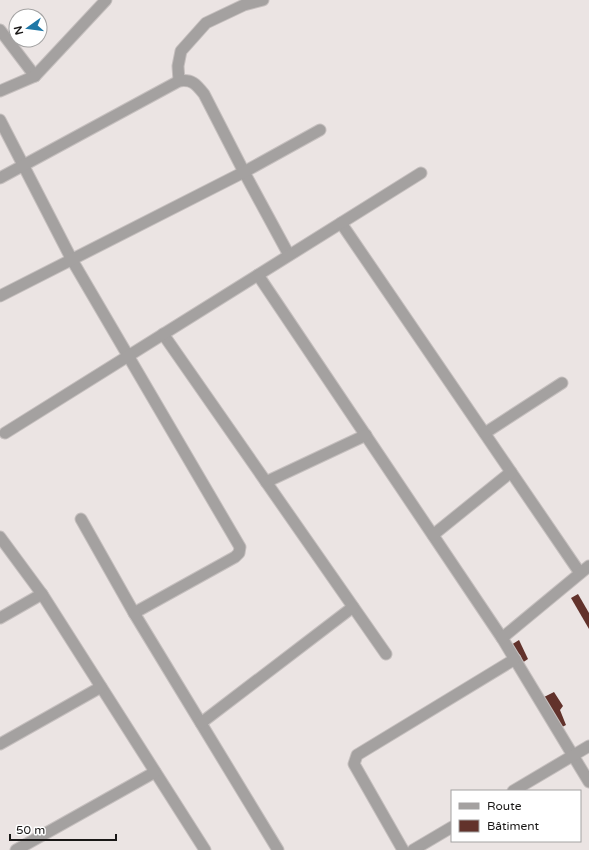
<svg xmlns="http://www.w3.org/2000/svg" width="589" height="850" font-family="'Varela Round',sans-serif">
<rect width="100%" height="100%" fill="#ebe4e3"/>
<!-- building -->
<g fill="#62322b">
<polygon points="578,594 589,613 589,629 571,598"/>
<polygon points="519,640 528,659 522,663 511,645"/>
<polygon points="554,692 563,706 560,710 566,725 560,728 542,698"/>
</g>
<g fill="none" stroke-linecap="round" stroke-linejoin="round">
<!-- street casing -->
<g stroke="#c5bfbe" stroke-width="13">
<g id="street">
<polyline points="0,30 35,76"/>
<polyline points="179,81 178,66 181,51 206,23 244,5 263,0"/>
<polyline points="0,91 35,76 106,0"/>
<polyline points="0,120 72,260 240,547 239,553 235,557 134,613"/>
<path d="M0 178 179 81C192 79 196 84 204 94L244 172 289 255"/>
<polyline points="341,223 580,573"/>
<polyline points="258,275 502,638 589,782"/>
<polyline points="0,296 244,172 320,130"/>
<polyline points="163,334 386,654"/>
<polyline points="5,433 421,173"/>
<polyline points="485,433 562,383"/>
<polyline points="266,482 366,435"/>
<polyline points="81,519 134,613 278,850"/>
<polyline points="433,535 511,472"/>
<polyline points="0,537 42,594 205,850"/>
<polyline points="0,618 42,594"/>
<polyline points="502,638 589,566"/>
<polyline points="201,723 353,607"/>
<polyline points="0,744 101,687"/>
<polyline points="513,791 589,746"/>
<polyline points="16,850 155,772"/>
<polyline points="403,850 354,764 357,755 515,659"/>
<polyline points="413,850 452,827"/>
</g>
</g>
<!-- street -->
<use href="#street" stroke="#a4a1a0" stroke-width="11"/>
</g>
<!-- legend -->
<rect x="451" y="790" width="130" height="52" fill="#ffffff" stroke="#a3a2a2"/>
<rect x="459" y="803" width="20" height="6" fill="#a4a1a0" stroke="#a3a2a2"/>
<text x="487" y="810" font-size="12" fill="#191716">Route</text>
<rect x="459" y="820" width="20" height="12" fill="#62322b" stroke="#a3a2a2"/>
<text x="487" y="830" font-size="12" fill="#191716">Bâtiment</text>
<!-- north arrow -->
<g transform="translate(28 28) rotate(256)"><circle r="19" fill="#ffffff" stroke="#a3a2a2"/>
<path d="M0-3L7 15L0 10L-7 15Z" fill="#1e77a6"/>
<text y="-6" font-size="11" font-weight="bold" text-anchor="middle" fill="#191716">N</text>
</g>
<!-- scale -->
<path d="M10 834v6h106v-6" fill="none" stroke="#191716" stroke-width="2"/>
<text x="16" y="834" font-size="12" fill="#191716" stroke="#ffffff" stroke-width="3" paint-order="stroke">50 m</text>
</svg>
